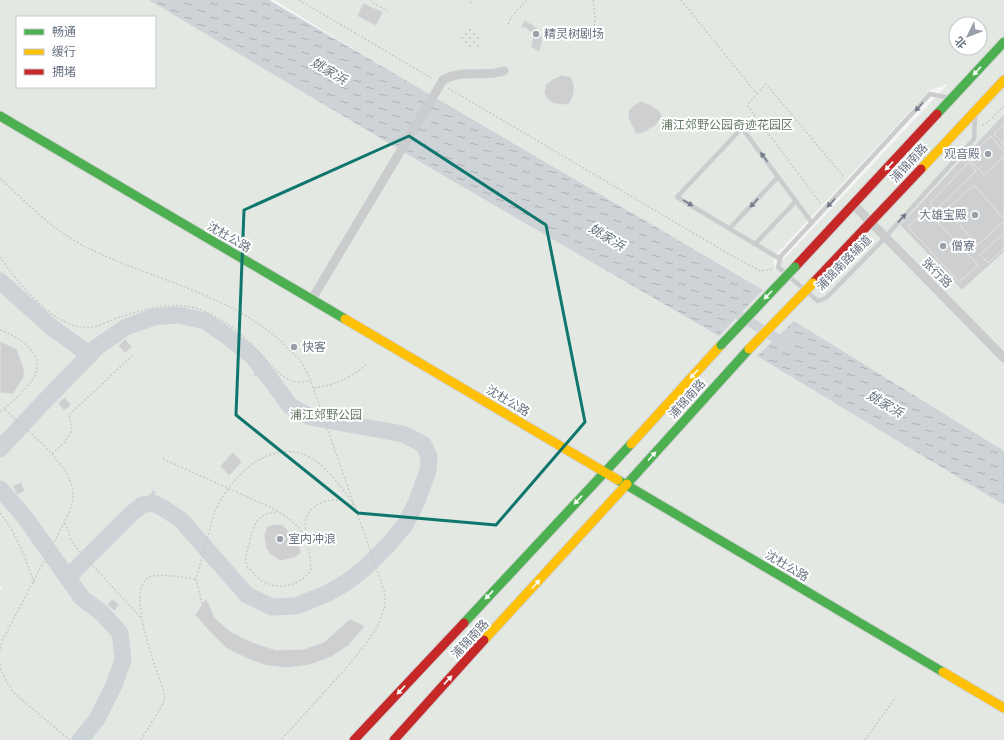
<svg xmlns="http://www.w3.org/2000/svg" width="1004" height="740" font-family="Rubik,'Noto Sans SC',sans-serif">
<defs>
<pattern id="garden-dots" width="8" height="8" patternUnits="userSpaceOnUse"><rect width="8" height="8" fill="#e4e8e3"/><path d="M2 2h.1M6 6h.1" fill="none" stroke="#bdc0bd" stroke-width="1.8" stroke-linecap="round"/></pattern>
<pattern id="water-ripples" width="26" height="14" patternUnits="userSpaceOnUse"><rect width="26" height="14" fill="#cdd3d7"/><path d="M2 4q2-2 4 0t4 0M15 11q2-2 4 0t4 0" fill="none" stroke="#aab0b4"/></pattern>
</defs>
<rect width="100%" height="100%" fill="#f5f5f5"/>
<!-- park -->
<path fill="#e4e8e3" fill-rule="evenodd" d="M0 0H260L415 87 274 0H1004V740H0V590L2 587 0 585ZM17 17H155V87H17ZM956 24H980V48H956ZM947 84V85L771 273 775 268 773 258 930 90Z"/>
<!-- garden -->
<path fill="url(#garden-dots)" d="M474 28 479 32 483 39C479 48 476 49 467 49L461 44 462 33 467 29Z"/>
<!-- water -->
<g fill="url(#water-ripples)">
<polygon points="149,0 269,0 763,290 719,336 427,166"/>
<polygon points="794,321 1004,451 1004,505 757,356"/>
</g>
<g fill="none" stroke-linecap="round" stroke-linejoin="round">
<!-- stream -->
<g stroke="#cdd3d7" stroke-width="3">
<polyline points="255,375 261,367"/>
<polyline points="142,505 154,492"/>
</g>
<!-- canal -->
<polyline stroke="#cdd3d7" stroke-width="10" points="740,316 788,345"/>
<!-- river -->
<g stroke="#cdd3d7" stroke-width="17">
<polyline points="0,281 50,326 90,355"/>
<polyline points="0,449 38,408 97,347 126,327 154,317 178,315 205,321 227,336 253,357 271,380 290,406 310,417 403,434 423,444 429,456 428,471 417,501 405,525 388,545 366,567 347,582 326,594 296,606 272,607 247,595 181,520 163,508 153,503 142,505 130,515 68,577"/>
<polyline points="0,489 24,516 82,598 102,613 120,633 123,660 114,685 97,719 80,740"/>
</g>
</g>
<!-- building -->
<g fill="#cecfd0" stroke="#e4e4e4">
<polygon points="363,3 383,12 376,26 357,16"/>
<polygon points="524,20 533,25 539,30 542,37 542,44 539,52 531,47 533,37 530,32 526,28 521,27"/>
<polygon points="562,75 571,77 574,84 574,92 572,99 569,104 562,105 552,103 546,97 544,92 546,84 553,79"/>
<polygon points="641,101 651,105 660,111 662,117 656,125 643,133 636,134 628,117 629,110 633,106"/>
<polygon points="1004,114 1004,252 962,290 900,225"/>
<polygon points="1004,125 1004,145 994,134"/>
<polygon points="991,136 1004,152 1004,156 984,175 968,158"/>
<polygon points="969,162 976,171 936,210 930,203"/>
<polygon points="974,185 1004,219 1004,221 978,245 946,210"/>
<polygon points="926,210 978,265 959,282 908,227"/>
<polygon points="1004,233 1004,248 988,263 980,255"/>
<polygon points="125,339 132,347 125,353 118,346"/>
<polygon points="0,341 17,349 24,369 24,377 13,394 0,393"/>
<polygon points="65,397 71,405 64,411 58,403"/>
<polygon points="233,452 242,462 229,476 220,466"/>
<polygon points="21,482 25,491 17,495 13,486"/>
<polygon points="274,524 283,525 291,533 299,543 301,553 294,558 280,561 270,554 266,548 264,534 267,527"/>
<polygon points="206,598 215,618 231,632 252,642 276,650 304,649 324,642 350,619 365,626 348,646 331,657 309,665 286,668 264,665 246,658 226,648 210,632 195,615"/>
<polygon points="112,599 119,604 115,611 107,605"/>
</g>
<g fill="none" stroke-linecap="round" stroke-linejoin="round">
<!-- fast casing -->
<g stroke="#d1d2d3" stroke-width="11">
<g id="fast">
<polyline points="937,114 1004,42"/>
<polyline points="0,116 345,319"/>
<polyline points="618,480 943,672"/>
<polyline points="627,484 749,349"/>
<polyline points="464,623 631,444"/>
</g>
</g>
<!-- slow casing -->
<g stroke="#d1d2d3" stroke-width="11">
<g id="slow">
<polyline points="921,169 1004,80"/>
<polyline points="345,319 618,480"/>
<polyline points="631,444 721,345"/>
<polyline points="484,640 627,484"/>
<polyline points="943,672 1004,708"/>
</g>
</g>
<!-- jam casing -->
<g stroke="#d1d2d3" stroke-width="11">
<g id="jam">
<polyline points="795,267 937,114"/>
<polyline points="813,283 921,169"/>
<polyline points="354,740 464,623"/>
<polyline points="394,740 484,640"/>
</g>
</g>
<!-- path -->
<g stroke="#c9caca" stroke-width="1.5" stroke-dasharray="2 2" stroke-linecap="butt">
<polyline points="299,0 433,79"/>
<polyline points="370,0 378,6 388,11"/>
<polyline points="593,0 595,15 594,31"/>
<polyline points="681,0 757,94 747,105 821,204"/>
<polyline points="470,3 472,0"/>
<polyline points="508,24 512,16 527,0"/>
<polyline points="448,88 739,260 761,271 772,269"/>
<polyline points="757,94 766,84 844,177"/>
<polyline points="982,125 987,123 1004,106"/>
<path d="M0 178C28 204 53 231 88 248 154 281 230 293 285 345 289 350 294 354 298 358 303 364 307 372 310 379L385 593V606L378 626 367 642 348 666 281 740"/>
<path d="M0 257C18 283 57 333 93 327 99 326 106 322 112 320 125 315 139 311 153 308 170 305 185 304 201 310 222 318 241 333 257 350 268 360 278 377 293 381 298 383 306 381 311 381"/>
<path d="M0 330C18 336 47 354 34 377 27 389 15 399 4 409 25 429 71 463 73 493 74 503 68 514 64 523L2 641 0 652"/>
<path d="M314 388C336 385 350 378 367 364"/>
<polyline points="0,412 4,409"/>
<polyline points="52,454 64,443 72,430 69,415 134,354"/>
<path d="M163 459 272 508C302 525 309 535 311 570 297 589 272 592 255 575 253 572 249 569 247 566 244 558 247 552 249 545 254 526 255 513 278 512"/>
<path d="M0 513C17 534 25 557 34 583"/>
<polyline points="65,523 73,544 142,619"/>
<path d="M307 541C307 535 304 525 306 519 310 504 329 497 343 501 347 502 351 505 354 506"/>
<path d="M202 604 196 579 214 514C227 480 269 436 309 457 327 466 343 490 355 506"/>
<polyline points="0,664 1,670 6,681 15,694 70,740"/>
<path d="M141 740 161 707 165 699 163 689C156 668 126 592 148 578 156 572 186 578 196 579"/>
<polyline points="865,740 896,697"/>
</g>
<!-- lane -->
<g stroke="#cbccce" stroke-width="4.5">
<polyline points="950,98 930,94 781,256 778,267 818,301 826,298 879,244 974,139 975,116"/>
<polyline points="730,228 778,177"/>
<polyline points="755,244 796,201"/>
<polyline points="780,259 677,197 742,128 812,223"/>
</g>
<!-- street -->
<g stroke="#cbccce" stroke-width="9">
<path d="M443 80C465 68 482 78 504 71"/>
<polyline points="853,204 1004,358"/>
<polyline points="312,299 394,162"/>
</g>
<!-- fast -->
<use href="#fast" stroke="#4caf50" stroke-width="9"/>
<!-- slow -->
<use href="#slow" stroke="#ffc107" stroke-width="9"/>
<!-- jam -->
<use href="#jam" stroke="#c62828" stroke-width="9"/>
<!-- fast-bridge casing -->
<g stroke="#d1d2d3" stroke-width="11" stroke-linecap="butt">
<polyline id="fast-bridge" points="721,345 795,267"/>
</g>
<!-- slow-bridge casing -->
<g stroke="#d1d2d3" stroke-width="11" stroke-linecap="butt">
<polyline id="slow-bridge" points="749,349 813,283"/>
</g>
<!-- street-bridge -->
<polyline stroke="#cbccce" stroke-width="9" points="394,162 443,80"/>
<!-- fast-bridge -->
<use href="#fast-bridge" stroke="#4caf50" stroke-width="9"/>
<!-- slow-bridge -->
<use href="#slow-bridge" stroke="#ffc107" stroke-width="9"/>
</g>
<!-- one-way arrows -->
<defs><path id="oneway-solid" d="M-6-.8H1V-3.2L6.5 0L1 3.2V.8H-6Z"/></defs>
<g fill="#f6fbf6">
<use href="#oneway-solid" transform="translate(977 71) rotate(133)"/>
<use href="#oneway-solid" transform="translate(889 166) rotate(133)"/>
<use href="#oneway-solid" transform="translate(768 295) rotate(134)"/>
<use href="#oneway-solid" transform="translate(694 374) rotate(133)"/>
<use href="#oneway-solid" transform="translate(652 456) rotate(-48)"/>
<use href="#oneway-solid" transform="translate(578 500) rotate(133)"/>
<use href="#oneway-solid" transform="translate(536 584) rotate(-48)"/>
<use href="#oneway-solid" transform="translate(489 595) rotate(133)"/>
<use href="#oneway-solid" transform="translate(448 680) rotate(-47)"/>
<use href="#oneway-solid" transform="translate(401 690) rotate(133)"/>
</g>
<g fill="#727c8a">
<use href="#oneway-solid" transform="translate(919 107) rotate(132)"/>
<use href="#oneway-solid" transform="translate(764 157) rotate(-126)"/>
<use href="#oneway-solid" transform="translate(688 203) rotate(31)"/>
<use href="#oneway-solid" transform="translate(754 203) rotate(133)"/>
<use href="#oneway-solid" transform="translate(831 203) rotate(133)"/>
<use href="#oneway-solid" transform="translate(902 218) rotate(-47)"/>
</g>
<!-- marked area -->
<path fill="none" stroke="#0f766e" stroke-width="3" stroke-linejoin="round" d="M409 136 546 225 585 422 496 525 358 513 236 415 244 210Z"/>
<!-- markers -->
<g fill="#99a0aa" stroke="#fff" stroke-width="1.5">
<circle cx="536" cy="34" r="4"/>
<circle cx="988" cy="154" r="4"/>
<circle cx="975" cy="215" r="4"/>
<circle cx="943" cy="246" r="4"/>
<circle cx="294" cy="347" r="4"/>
<circle cx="280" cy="539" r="4"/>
</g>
<g text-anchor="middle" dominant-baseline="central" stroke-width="4" stroke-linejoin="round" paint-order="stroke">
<!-- poi labels -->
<g font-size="12" fill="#687382" stroke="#fff" text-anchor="start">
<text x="544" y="34">精灵树剧场</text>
<text x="980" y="154" text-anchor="end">观音殿</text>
<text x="967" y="215" text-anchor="end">大雄宝殿</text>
<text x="951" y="246">僧寮</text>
<text x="302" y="347">快客</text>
<text x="288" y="539">室内冲浪</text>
</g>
<!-- park labels -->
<g font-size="12" fill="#677a66" stroke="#fff">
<text x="727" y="125">浦江郊野公园奇迹花园区</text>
<text x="326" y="415">浦江郊野公园</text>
</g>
<!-- street labels -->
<g font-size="12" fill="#687382" stroke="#fff">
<text transform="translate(909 163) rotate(-47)">浦锦南路</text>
<text transform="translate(229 237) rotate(30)">沈杜公路</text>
<text transform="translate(844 263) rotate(-45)">浦锦南路辅道</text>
<text transform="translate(937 273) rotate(45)">张行路</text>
<text transform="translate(687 399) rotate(-48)">浦锦南路</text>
<text transform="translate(508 401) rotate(31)">沈杜公路</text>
<text transform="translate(787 566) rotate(31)">沈杜公路</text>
<text transform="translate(470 639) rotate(-47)">浦锦南路</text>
</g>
<!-- water labels -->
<g font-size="13" font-style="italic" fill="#64737e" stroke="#fff">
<text transform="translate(329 71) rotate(31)">姚家浜</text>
<text transform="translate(607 237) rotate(31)">姚家浜</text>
<text transform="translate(885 404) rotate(31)">姚家浜</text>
</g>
</g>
<!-- legend -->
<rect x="16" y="16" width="140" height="72" fill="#ffffff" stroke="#c3c7cd"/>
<rect x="24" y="29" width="20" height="6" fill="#4caf50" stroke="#c3c7cd"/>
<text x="52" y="36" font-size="12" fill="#687382">畅通</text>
<rect x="24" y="49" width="20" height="6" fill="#ffc107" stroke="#c3c7cd"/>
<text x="52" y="56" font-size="12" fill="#687382">缓行</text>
<rect x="24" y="69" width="20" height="6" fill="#c62828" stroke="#c3c7cd"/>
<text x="52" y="76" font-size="12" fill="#687382">拥堵</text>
<!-- north arrow -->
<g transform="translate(968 36) rotate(227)"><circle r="19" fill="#ffffff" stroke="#c3c7cd"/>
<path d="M0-3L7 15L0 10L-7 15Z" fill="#99a0aa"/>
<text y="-6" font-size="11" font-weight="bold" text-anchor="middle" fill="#687382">北</text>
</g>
</svg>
